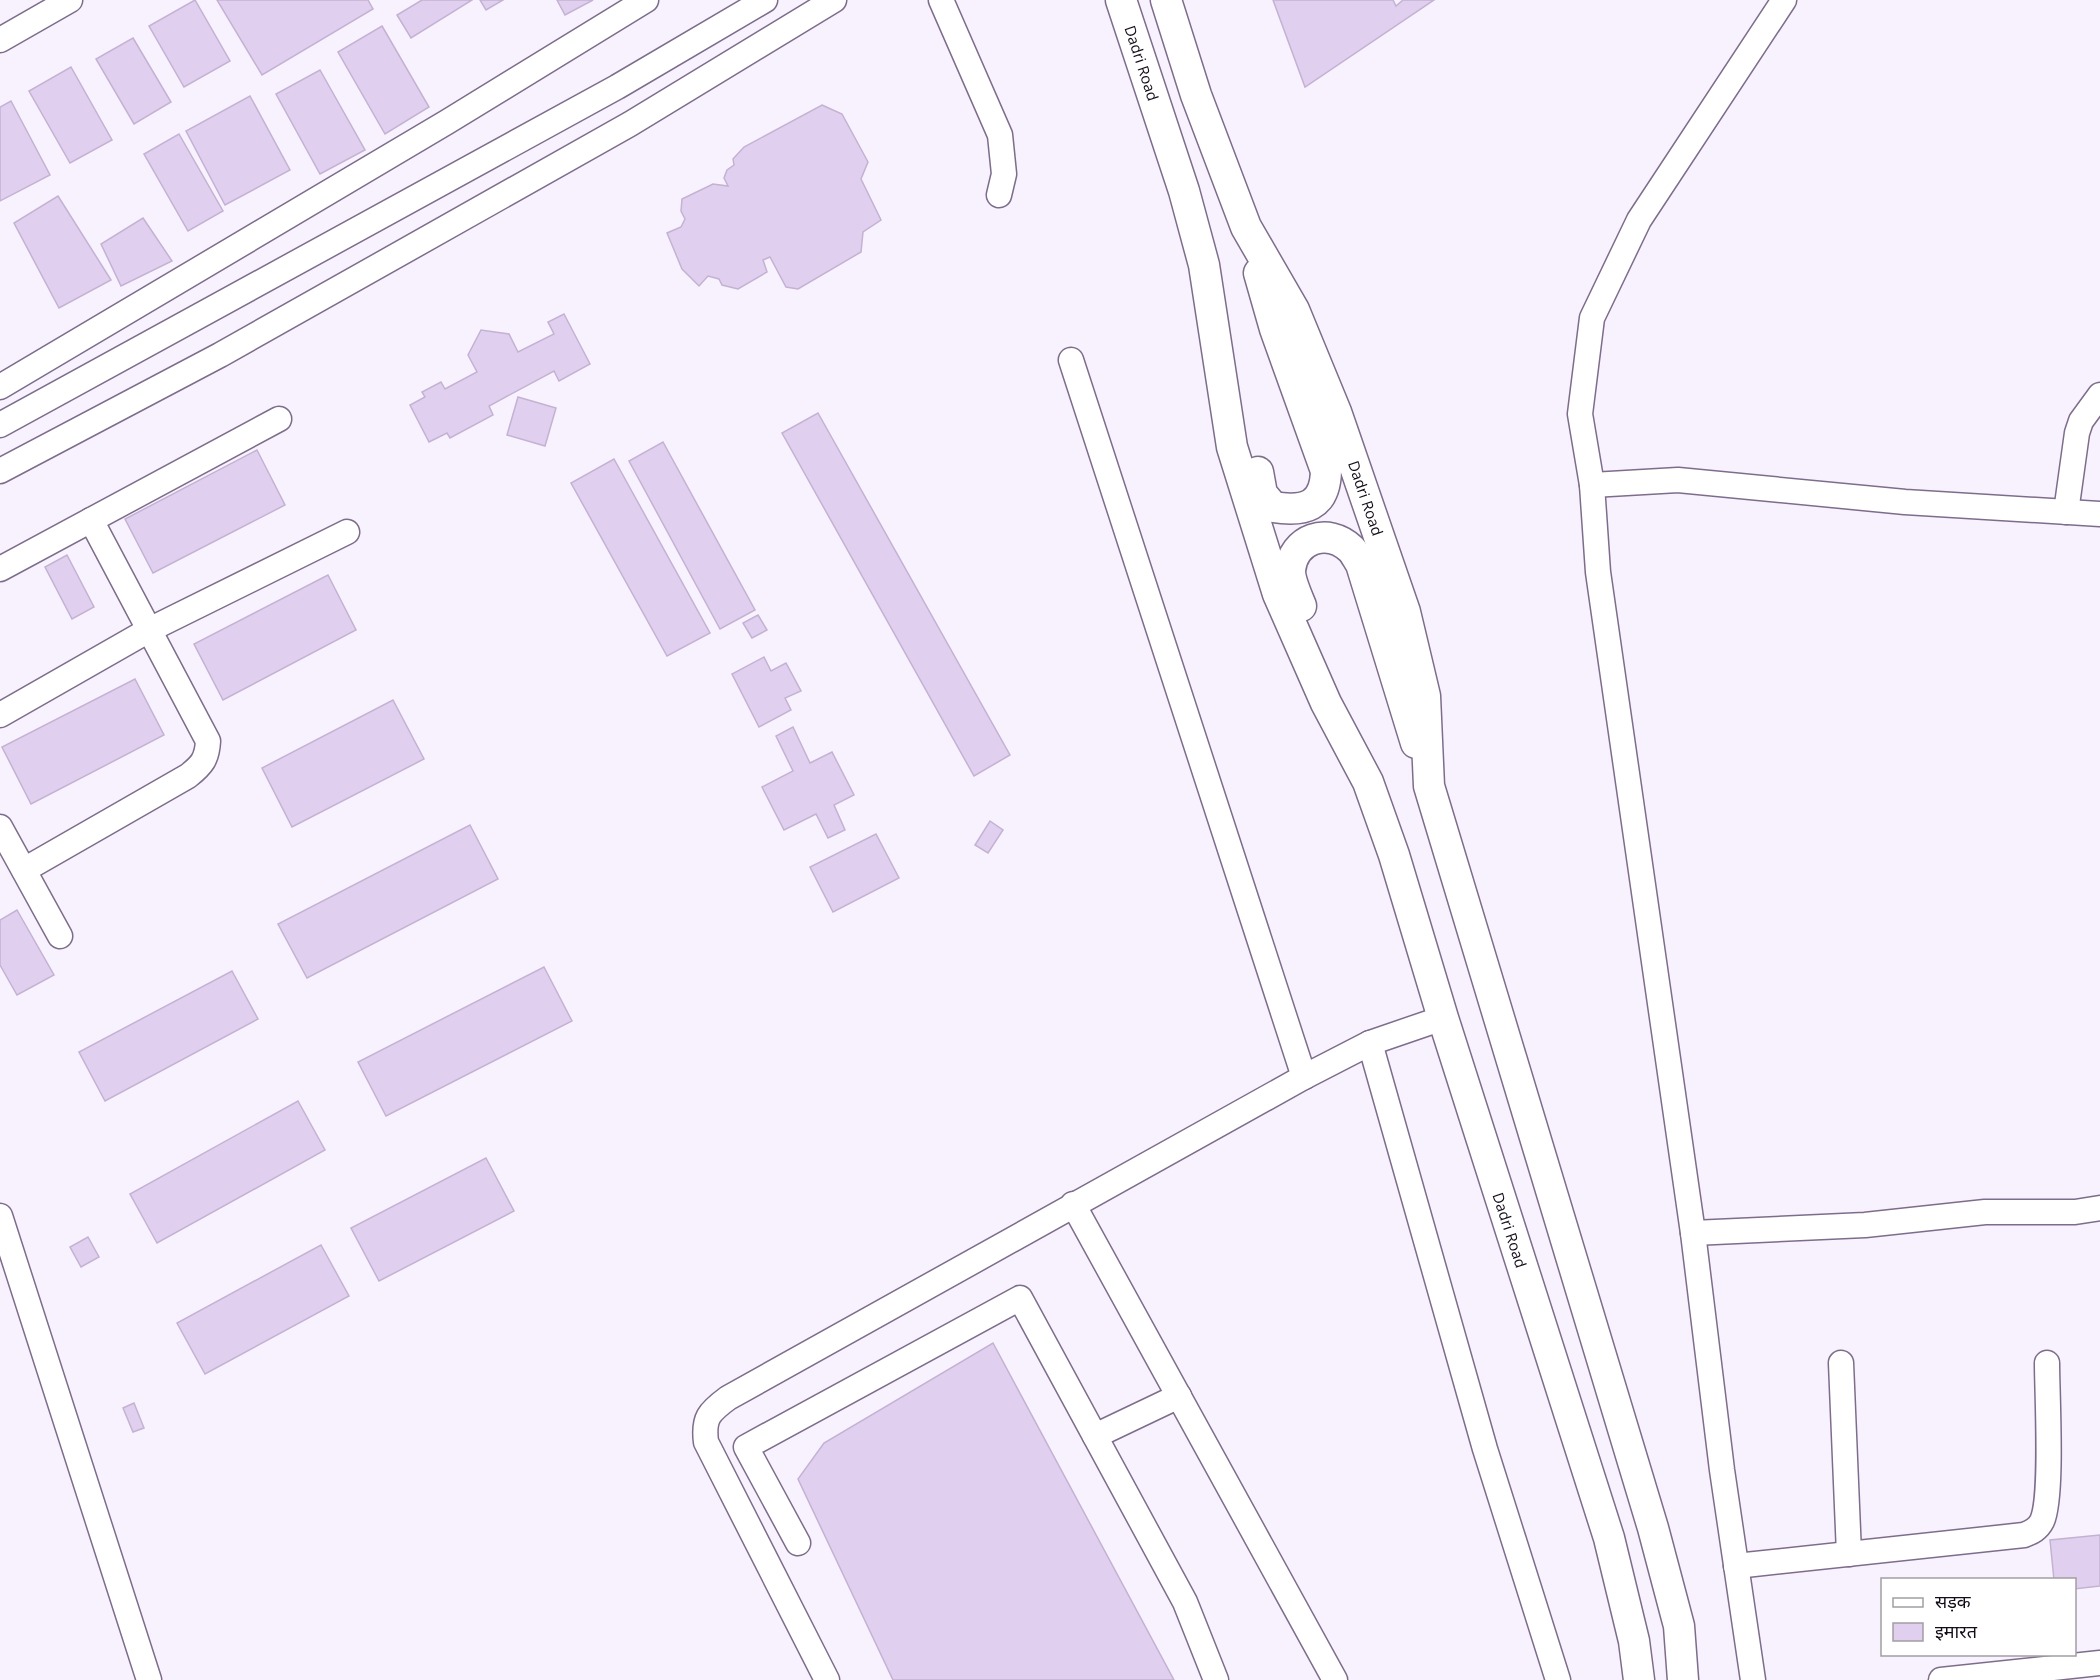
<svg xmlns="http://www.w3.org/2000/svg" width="2100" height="1680" font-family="'Open Sans','Noto Sans Devanagari',sans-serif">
<rect width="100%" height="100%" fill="#f8f1fe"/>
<!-- building -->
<g fill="#e1cff0" stroke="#c3b2d2" stroke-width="1.5">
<polygon points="195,0 230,61 184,87 149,26"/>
<polygon points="217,0 368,0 373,9 262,75"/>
<polygon points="422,0 472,0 411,38 397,15"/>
<polygon points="480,0 503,0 486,10"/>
<polygon points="557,0 593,0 565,15"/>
<polygon points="1273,0 1393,0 1396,6 1403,0 1434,0 1305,87"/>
<polygon points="382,26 429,107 385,134 338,52"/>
<polygon points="133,38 171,102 134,124 96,59"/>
<polygon points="71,67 112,140 70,163 29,91"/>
<polygon points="320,70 365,150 320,174 276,94"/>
<polygon points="250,96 290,170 225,205 186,131"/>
<polygon points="11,101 50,175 0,201 0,107"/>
<polygon points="822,105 842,114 868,162 861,179 881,220 863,232 861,252 798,289 786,287 770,257 763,260 767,272 738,289 722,285 719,279 708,276 699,286 682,269 667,233 681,227 685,219 681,211 682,199 713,184 728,186 724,178 727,170 734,165 733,159 744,147"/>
<polygon points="179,134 223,211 188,231 144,154"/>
<polygon points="58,196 111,280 59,308 14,223"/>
<polygon points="143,218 172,261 121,286 101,244"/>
<polygon points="564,314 590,364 559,381 554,371 489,406 493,415 450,438 447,433 429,442 410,405 425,397 422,392 441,382 445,389 477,372 468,355 481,330 509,334 518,352 554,334 548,322"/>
<polygon points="518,397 556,408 545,446 507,435"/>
<polygon points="818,413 1010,755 974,776 782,433"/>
<polygon points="663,442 755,610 720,629 629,461"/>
<polygon points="257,450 285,505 153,573 125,519"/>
<polygon points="614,459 710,633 667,656 571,483"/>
<polygon points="67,555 94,607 72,619 45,567"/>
<polygon points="328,575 356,630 223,700 194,644"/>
<polygon points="758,615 767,630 752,638 743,623"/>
<polygon points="764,657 771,671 786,663 801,691 785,698 791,710 759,727 732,674"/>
<polygon points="135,679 164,735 31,804 2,747"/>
<polygon points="393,700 424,759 292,827 262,768"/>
<polygon points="793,727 810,763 832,752 854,795 834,805 845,830 828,838 816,814 784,830 762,787 793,771 776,736"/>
<polygon points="990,821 1003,830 988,853 975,845"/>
<polygon points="470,825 498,879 307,978 278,924"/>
<polygon points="876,834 899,878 833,912 810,867"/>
<polygon points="17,910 54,975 17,995 0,965 0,920"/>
<polygon points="544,967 572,1021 386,1116 358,1062"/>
<polygon points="232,971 258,1019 105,1101 79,1052"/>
<polygon points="298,1101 325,1150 157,1243 130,1194"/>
<polygon points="486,1158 514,1211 379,1281 351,1228"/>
<polygon points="88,1237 99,1257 81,1267 70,1247"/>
<polygon points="321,1245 349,1296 205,1374 177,1323"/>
<polygon points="993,1343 1174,1680 893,1680 798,1479 824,1443"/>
<polygon points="134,1403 144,1428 133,1432 123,1408"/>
<polygon points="2100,1535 2100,1586 2074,1589 2074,1580 2054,1580 2050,1540"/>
</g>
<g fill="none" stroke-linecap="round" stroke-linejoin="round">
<!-- minor casing -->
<g stroke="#7d6d8b" stroke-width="27">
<g id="minor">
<polyline points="941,0 1000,135 1004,174 999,195"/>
<polyline points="0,40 70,0"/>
<polyline points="1071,360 1304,1077"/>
<polyline points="0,387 447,122 646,0"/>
<polyline points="0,425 617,87 765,0"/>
<polyline points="0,471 220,355 630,124 834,0"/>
<polyline points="1592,485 1678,480 1905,502 2100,514"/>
<polyline points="2066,512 2077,433 2081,421 2100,395"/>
<polyline points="0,569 279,419"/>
<polyline points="0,715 149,630 347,532"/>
<polyline points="0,827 60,936"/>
<path d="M24 870 188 776C202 765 207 759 208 741L91 520"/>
<polyline points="1370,1043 1485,1449 1558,1680"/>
<polyline points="1073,1204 1335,1680"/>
<polyline points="0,1216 149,1680"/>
<polyline points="1693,1233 1865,1225 1985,1212 2075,1212 2100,1208"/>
<polyline points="1841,1363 1849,1554"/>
<polyline points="1095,1436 1179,1396"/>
<polyline points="798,1543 746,1447 1020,1298 1185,1602 1216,1680"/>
<path d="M1736 1566 2024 1535C2032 1532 2038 1529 2042 1521 2053 1497 2047 1395 2047 1363"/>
<path d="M827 1680 706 1442C703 1418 709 1412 728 1398L1304 1077 1370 1043 1443 1018"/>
<polyline points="1753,1680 1722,1470 1693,1233 1598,572 1592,485 1580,414 1592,318 1639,220 1784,0"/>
<polyline points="1941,1680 2100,1663"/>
</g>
</g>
<!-- major casing -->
<g stroke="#7d6d8b" stroke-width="33">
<g id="major">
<polyline points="1121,0 1184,191 1204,265 1232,447 1278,594 1326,703 1368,782 1394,855 1443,1018 1609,1538 1634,1641 1639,1680"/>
<polyline points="1166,0 1196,95 1246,227 1294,310 1336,412 1405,612 1425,696 1429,786 1653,1528 1679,1626 1683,1680"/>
<path d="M1258 472 1262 494 1273 507C1304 512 1325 507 1326 471L1275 329 1259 273"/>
<path d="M1301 606C1297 596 1290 581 1290 571 1293 538 1328 527 1351 549 1355 553 1358 560 1361 564L1416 743"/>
</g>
</g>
<!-- minor -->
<use href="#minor" stroke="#fff" stroke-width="24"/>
<!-- major -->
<use href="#major" stroke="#fff" stroke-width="30"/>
</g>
<g text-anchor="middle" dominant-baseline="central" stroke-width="5" stroke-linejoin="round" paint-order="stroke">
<!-- street labels -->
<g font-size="15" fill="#130c18" stroke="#fff">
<text transform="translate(1142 63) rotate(72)">Dadri Road</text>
<text transform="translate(1366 498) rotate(71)">Dadri Road</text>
<text transform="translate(1510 1230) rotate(72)">Dadri Road</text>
</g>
</g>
<!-- legend -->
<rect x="1881" y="1578" width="195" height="78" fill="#ffffff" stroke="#a19ea3" stroke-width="1.5"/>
<rect x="1893" y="1598" width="30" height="9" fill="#ffffff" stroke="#a19ea3" stroke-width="1.5"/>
<text x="1935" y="1608" font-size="18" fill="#130c18">सड़क</text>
<rect x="1893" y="1623" width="30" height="18" fill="#e1cff0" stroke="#a19ea3" stroke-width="1.5"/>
<text x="1935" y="1638" font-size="18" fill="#130c18">इमारत</text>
</svg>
